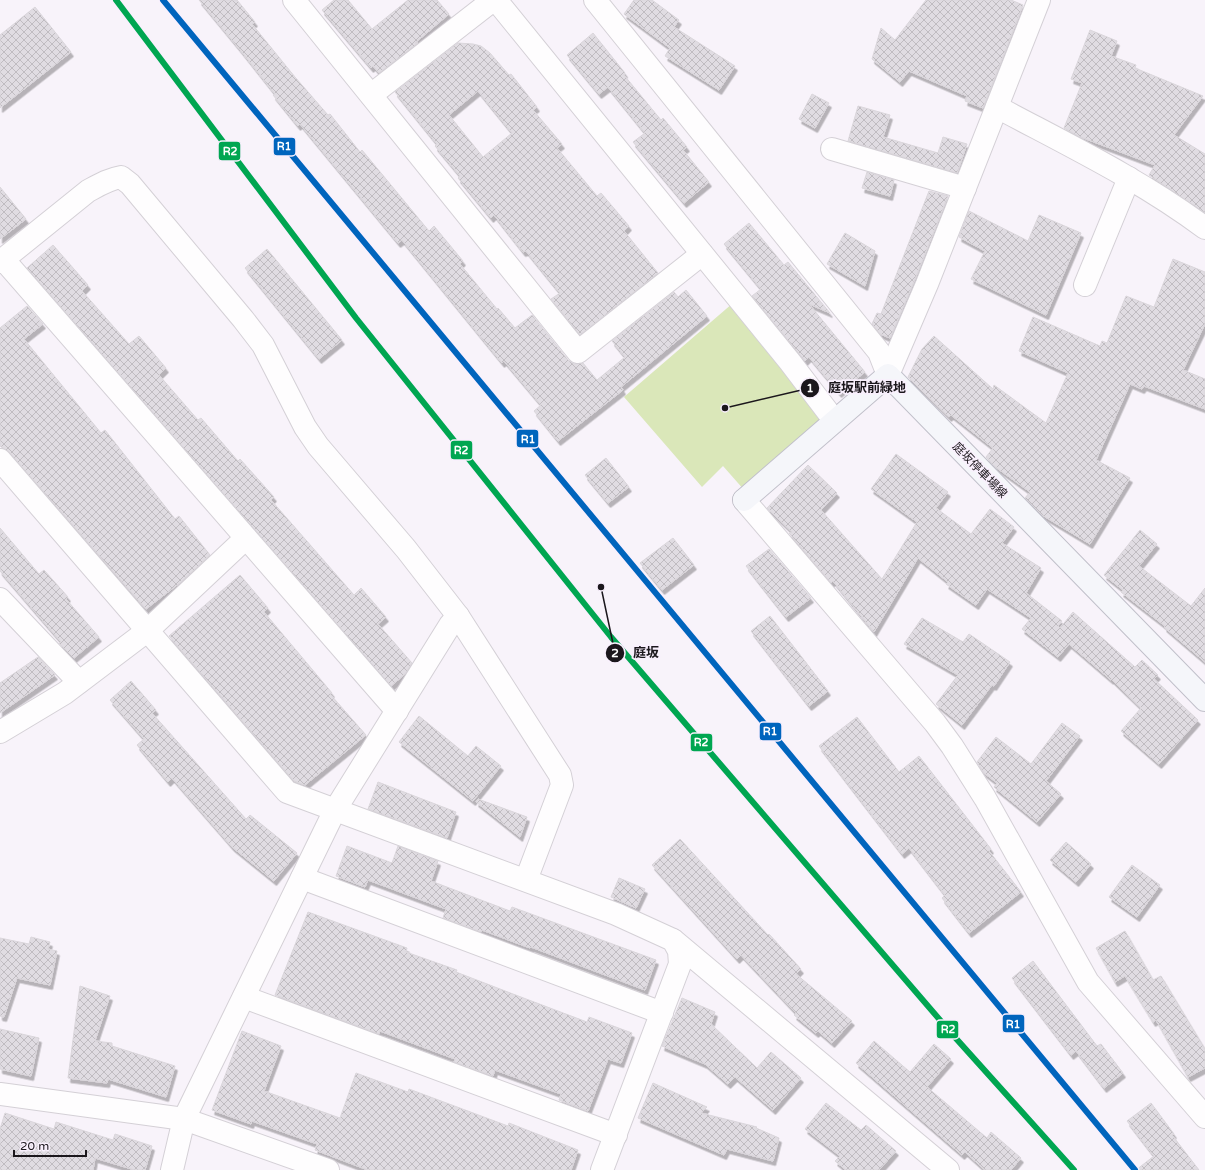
<svg xmlns="http://www.w3.org/2000/svg" width="1205" height="1170" font-family="'Varela Round','Noto Sans JP',sans-serif">
<defs>
<pattern id="building-cross-hatch" width="8" height="8" patternUnits="userSpaceOnUse"><rect width="8" height="8" fill="#e0dce2"/><path d="M0 0l8 8M0 8l8-8" fill="none" stroke="#c0bcc1"/></pattern>
<filter id="shadow"><feDropShadow dx="2.5" dy="4.5" stdDeviation="0" flood-color="#0004"/></filter>
</defs>
<rect width="100%" height="100%" fill="#f8f3fa"/>
<!-- green -->
<polygon fill="#dae7b9" points="733,303 826,419 745,491 723,466 702,487 624,397"/>
<!-- building -->
<g fill="url(#building-cross-hatch)" stroke="#dad6db" fill-rule="evenodd" filter="url(#shadow)">
<polygon points="199,0 237,0 255,22 252,24 295,77 328,115 330,114 360,152 362,150 429,231 434,226 463,261 460,264 497,309 498,308 515,328 532,315 568,360 574,364 583,363 597,380 625,357 612,341 674,292 678,297 686,290 707,316 621,387 623,390 558,441 534,411 541,405 504,361 502,363 402,240 398,243 300,124 298,126 273,95 275,94 241,51"/>
<polygon points="334,0 348,0 372,29 408,0 437,0 449,14 415,43 418,43 379,73 373,66 371,68 322,10"/>
<polygon points="634,0 652,0 679,20 674,27 735,66 719,90 665,56 670,48 624,14"/>
<polygon points="926,0 1011,0 1023,5 983,108 965,101 967,96 909,71 900,82 872,59 881,28 895,40"/>
<polygon points="35,7 71,52 0,108 0,35"/>
<polygon points="1090,30 1117,41 1111,56 1136,65 1135,68 1203,96 1174,135 1205,154 1205,213 1149,175 1155,165 1078,136 1064,128 1082,83 1071,79"/>
<polygon points="593,33 625,73 624,75 661,120 663,118 687,147 683,150 709,182 684,203 633,142 645,133 608,87 599,94 567,55"/>
<path d="M458 43 473 44 481 46 490 53 509 75 511 74 537 107 533 110 562 144 557 148 597 196 601 193 629 226 624 231 658 273 580 335 551 299 560 293 526 251 523 252 494 215 491 218 458 178 460 176 435 146 437 144 395 92ZM478 91 512 133 483 157 449 115Z"/>
<polygon points="812,94 829,103 815,128 799,119"/>
<polygon points="858,106 890,115 883,137 938,153 943,137 967,144 957,173 848,141"/>
<polygon points="867,172 894,180 890,196 862,188"/>
<polygon points="0,187 26,219 0,239"/>
<polygon points="929,191 948,196 915,279 890,338 880,334 872,324 877,313 881,314"/>
<polygon points="969,211 1028,241 1039,215 1081,233 1046,315 971,279 985,251 959,237"/>
<polygon points="749,223 784,265 788,262 830,313 809,304 865,372 839,393 809,357 805,361 752,296 761,289 724,244"/>
<polygon points="845,233 875,251 865,286 827,264"/>
<polygon points="53,245 88,285 82,291 129,344 139,336 166,368 159,375 198,420 201,418 238,461 240,459 274,497 271,500 354,595 361,588 386,617 378,624 412,663 405,674 391,686 27,268"/>
<polygon points="267,249 342,340 319,359 245,268"/>
<polygon points="1173,259 1205,272 1205,324 1183,370 1205,379 1205,409 1144,386 1142,389 1130,384 1096,460 1130,478 1090,544 1042,515 1025,498 1030,492 994,466 986,457 993,448 951,415 949,417 908,377 922,349 934,336 993,389 994,385 1046,423 1068,373 1019,351 1033,317 1100,346 1102,341 1107,343 1126,296 1154,307"/>
<polygon points="27,306 43,324 24,339 101,433 105,430 175,519 179,516 210,555 181,582 146,609 9,452 0,446 0,328"/>
<polygon points="896,454 948,492 936,508 971,534 990,509 1014,527 1002,543 1041,568 1026,593 1062,621 1058,626 1060,628 1073,612 1135,667 1142,660 1158,675 1154,679 1198,720 1159,764 1121,731 1141,708 1111,679 1111,680 1069,644 1058,657 1022,629 1031,618 987,589 976,605 946,584 948,582 918,558 874,632 833,581 831,583 789,533 792,532 767,508 808,465 837,493 821,510 882,579 917,522 871,489"/>
<polygon points="606,458 629,487 608,503 585,475"/>
<polygon points="0,528 39,574 44,570 68,597 66,599 99,637 74,658 59,643 61,642 0,571"/>
<polygon points="1140,530 1157,544 1139,566 1191,606 1205,588 1205,662 1164,627 1165,626 1121,592 1123,590 1104,575"/>
<polygon points="673,538 694,565 662,590 640,563"/>
<polygon points="769,549 811,598 786,617 746,566"/>
<polygon points="240,575 268,608 264,612 332,693 330,694 366,735 305,785 294,781 169,636"/>
<polygon points="770,616 828,691 809,706 751,631"/>
<polygon points="922,618 963,642 969,634 1010,662 994,686 992,685 962,725 936,704 958,675 904,644"/>
<polygon points="38,657 55,675 0,713 0,683"/>
<polygon points="131,681 156,710 152,713 246,819 250,815 297,853 274,881 232,847 172,778 168,782 137,745 144,739 110,700"/>
<polygon points="419,716 468,756 476,746 501,766 473,801 399,742"/>
<polygon points="857,717 899,772 919,756 991,849 989,851 1021,892 969,933 942,898 945,895 909,848 902,854 819,746"/>
<polygon points="1062,723 1080,736 1046,781 1061,794 1037,822 994,787 997,783 984,773 977,762 996,737 1031,764"/>
<polygon points="378,782 456,812 447,838 368,809"/>
<polygon points="478,799 527,817 520,837 476,802"/>
<polygon points="680,839 768,935 769,934 801,969 796,974 852,1021 832,1043 818,1031 816,1033 794,1015 796,1013 741,955 737,959 652,865"/>
<polygon points="1066,842 1091,864 1076,882 1050,860"/>
<polygon points="347,846 392,863 398,846 438,861 431,881 510,911 512,907 656,960 645,990 531,947 530,948 482,930 481,932 443,918 446,909 368,880 365,887 336,876"/>
<polygon points="1132,865 1160,885 1137,917 1109,897"/>
<polygon points="619,878 645,889 636,908 611,897"/>
<polygon points="308,912 407,948 406,952 457,970 456,972 513,994 587,1022 589,1017 632,1033 621,1063 608,1059 588,1111 559,1100 561,1094 495,1070 493,1076 454,1062 455,1059 380,1031 379,1034 275,995"/>
<polygon points="1125,931 1153,980 1161,976 1205,1049 1205,1068 1188,1077 1156,1020 1153,1022 1125,976 1115,982 1096,948"/>
<polygon points="31,937 50,942 48,949 57,951 50,985 17,978 4,1017 0,1016 0,938 29,944"/>
<polygon points="1033,961 1097,1046 1101,1044 1123,1073 1104,1088 1076,1051 1071,1055 1012,978"/>
<polygon points="80,986 110,996 95,1041 112,1043 112,1046 175,1066 166,1097 108,1079 107,1083 68,1078"/>
<polygon points="682,998 715,1012 711,1024 757,1068 771,1052 801,1078 773,1110 735,1077 728,1084 705,1064 662,1046"/>
<polygon points="0,1029 39,1038 31,1076 0,1069"/>
<polygon points="242,1031 281,1046 264,1091 340,1118 356,1073 408,1092 409,1089 508,1126 509,1123 578,1150 571,1170 368,1170 315,1150 317,1144 252,1121 251,1124 212,1110"/>
<polygon points="874,1041 910,1072 934,1044 951,1059 927,1087 987,1138 991,1132 1021,1158 1011,1170 985,1170 965,1152 962,1155 863,1069 856,1063"/>
<polygon points="653,1083 707,1107 701,1113 757,1127 756,1128 779,1138 773,1161 727,1149 724,1155 638,1118"/>
<polygon points="826,1103 861,1130 866,1125 896,1151 879,1170 846,1170 835,1161 840,1156 805,1129"/>
<polygon points="1151,1103 1174,1134 1172,1135 1199,1170 1136,1170 1154,1156 1127,1121"/>
<polygon points="5,1113 54,1129 56,1122 113,1140 115,1134 152,1146 145,1170 135,1170 95,1158 93,1170 0,1170 0,1129"/>
</g>
<g fill="none" stroke-linecap="round" stroke-linejoin="round">
<!-- minor casing -->
<g stroke="#d4d0d6" stroke-width="24">
<g id="minor">
<polyline points="294,0 578,352 702,254"/>
<polyline points="496,0 790,362 834,420"/>
<polyline points="595,0 879,352 888,375"/>
<polyline points="371,95 493,0"/>
<path d="M997 107C1068 145 1141 180 1205 228"/>
<polyline points="832,149 965,188"/>
<polyline points="4,260 397,711"/>
<path d="M0 262 88 191C99 185 109 179 121 177L130 184 243 319 263 345 305 427 318 446 406 549 458 616 560 775 562 785 526 880"/>
<polyline points="1085,285 1129,178"/>
<polyline points="888,375 927,284 1039,0"/>
<polyline points="0,460 287,792 616,914 673,940 679,951 680,964 602,1170"/>
<polyline points="744,500 935,723 952,746 985,798 1088,982 1205,1117"/>
<polyline points="0,599 79,682"/>
<polyline points="0,732 65,693 147,631 246,538"/>
<polyline points="302,878 662,1013"/>
<polyline points="673,940 948,1170"/>
<polyline points="244,997 616,1135"/>
<polyline points="0,1094 184,1119 328,1170"/>
<polyline points="172,1170 184,1119 335,810 450,625 458,616"/>
</g>
</g>
<!-- major casing -->
<g stroke="#c1c0ca" stroke-width="24">
<polyline id="major" points="744,500 888,375 1205,700"/>
</g>
<!-- minor -->
<use href="#minor" stroke="#fefdfe" stroke-width="22"/>
<!-- major -->
<use href="#major" stroke="#f5f6fa" stroke-width="22"/>
<!-- rail-1 casing -->
<g stroke="#f9f0fd" stroke-width="9">
<polyline id="rail-1" points="163,0 1135,1170"/>
</g>
<!-- rail-2 casing -->
<g stroke="#f9f0fd" stroke-width="9">
<polyline id="rail-2" points="116,0 356,318 611,637 952,1034 1074,1170"/>
</g>
<!-- rail-1 -->
<use href="#rail-1" stroke="#0065bd" stroke-width="6"/>
<!-- rail-2 -->
<use href="#rail-2" stroke="#00a651" stroke-width="6"/>
</g>
<g text-anchor="middle" dominant-baseline="central" stroke-width="3.5" stroke-linejoin="round" paint-order="stroke">
<!-- street labels -->
<g font-size="12" fill="#1b171c" stroke="#f9f0fd">
<text transform="translate(980 470) rotate(46)">庭坂停車場線</text>
</g>
</g>
<!-- callouts -->
<path fill="none" stroke="#1b171c" stroke-width="1.5" d="M725 408L810 388M601 587L615 653"/>
<g fill="#1b171c" stroke="#f9f0fd" stroke-width="1.5">
<circle cx="725" cy="408" r="4"/>
<circle cx="601" cy="587" r="4"/>
<circle cx="810" cy="388" r="10"/>
<circle cx="615" cy="653" r="10"/>
</g>
<g font-size="12" text-anchor="middle" font-weight="bold" fill="#fff">
<text x="810" y="392">1</text>
<text x="615" y="657">2</text>
</g>
<g font-size="13" text-anchor="middle" font-weight="bold" fill="#1b171c" stroke="#f9f0fd" stroke-width="3.5" stroke-linejoin="round" paint-order="stroke">
<text x="867" y="392">庭坂駅前緑地</text>
<text x="646" y="657">庭坂</text>
</g>
<g stroke="#f9f0fd" stroke-width="1.5">
<rect x="273" y="137" width="23" height="19" rx="4" fill="#0065bd"/>
<rect x="218" y="141" width="23" height="20" rx="4" fill="#00a651"/>
<rect x="516" y="429" width="23" height="19" rx="4" fill="#0065bd"/>
<rect x="450" y="440" width="23" height="20" rx="4" fill="#00a651"/>
<rect x="759" y="722" width="23" height="19" rx="4" fill="#0065bd"/>
<rect x="690" y="733" width="23" height="19" rx="4" fill="#00a651"/>
<rect x="1002" y="1014" width="23" height="19" rx="4" fill="#0065bd"/>
<rect x="936" y="1020" width="23" height="19" rx="4" fill="#00a651"/>
</g>
<g font-size="11" text-anchor="middle" font-weight="bold" fill="#fff">
<text x="284" y="150">R1</text>
<text x="230" y="155">R2</text>
<text x="528" y="443">R1</text>
<text x="461" y="454">R2</text>
<text x="770" y="735">R1</text>
<text x="701" y="746">R2</text>
<text x="1013" y="1028">R1</text>
<text x="948" y="1033">R2</text>
</g>
<!-- scale -->
<path d="M14 1150v6h72v-6" fill="none" stroke="#1b171c" stroke-width="2"/>
<text x="20" y="1150" font-size="12" fill="#1b171c" stroke="#f9f0fd" stroke-width="3" paint-order="stroke">20 m</text>
</svg>
